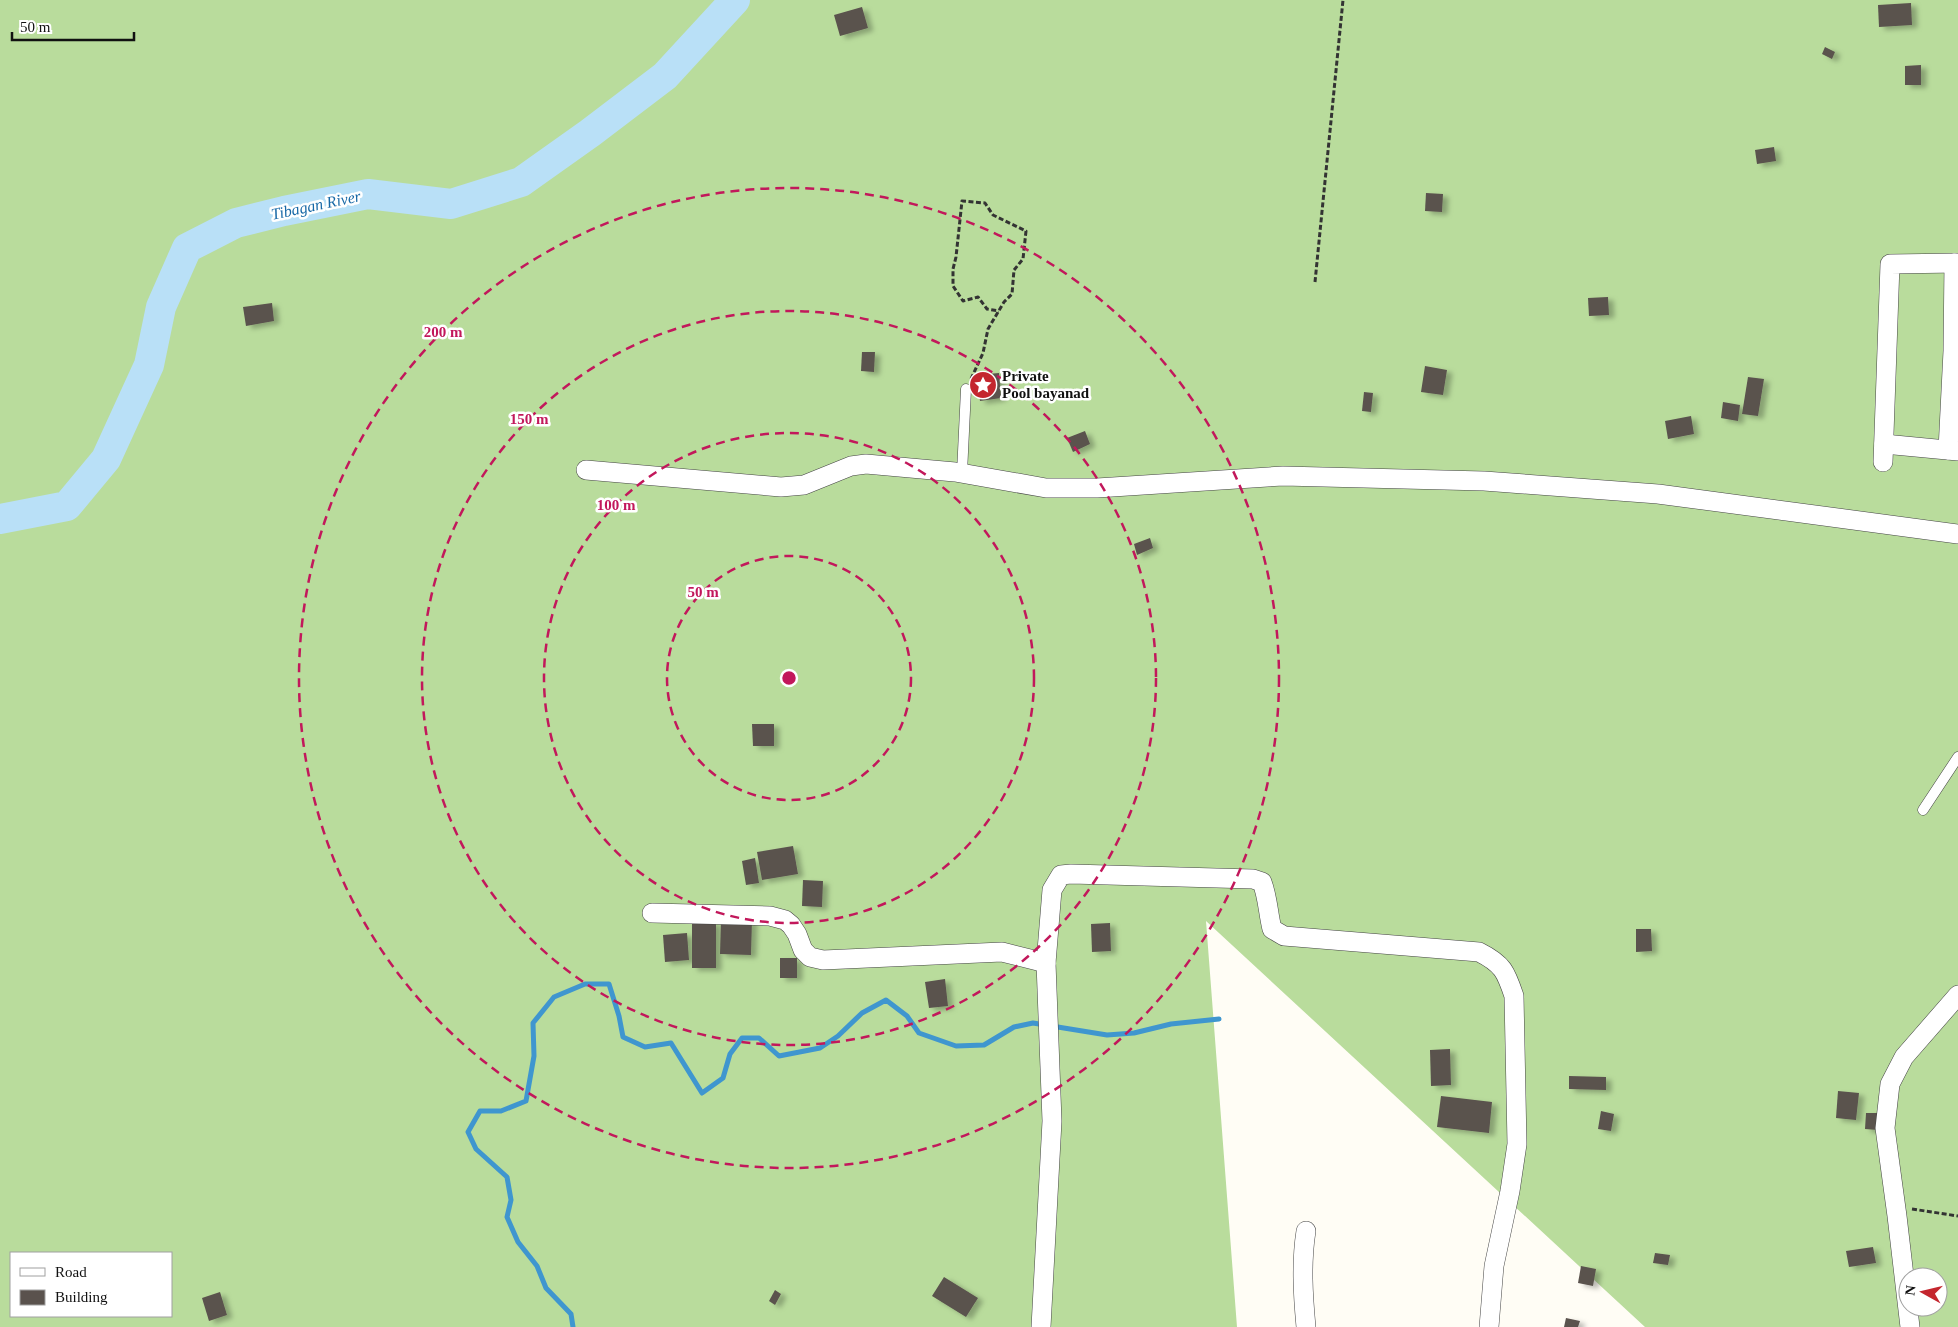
<svg xmlns="http://www.w3.org/2000/svg" width="1958" height="1327" font-family="'Times New Roman',serif">
<defs>
<filter id="shadow"><feDropShadow dx="5.5" dy="3" stdDeviation="2.5" flood-color="#0004"/></filter>
</defs>
<rect width="100%" height="100%" fill="#fffdf5"/>
<!-- forest -->
<path fill="#b9dc9c" fill-rule="evenodd" d="M0 0H1958V1327H1645L1206 921 1237 1327H0ZM11 1253H171V1316H11ZM1908 1277H1938V1307H1908Z"/>
<g fill="none" stroke-linecap="round" stroke-linejoin="round">
<!-- stream -->
<polyline stroke="#3f96cf" stroke-width="5" points="573,1327 571,1314 546,1288 537,1266 518,1242 507,1217 511,1200 507,1177 476,1149 468,1132 480,1111 501,1111 526,1101 534,1056 533,1023 554,997 585,984 609,984 619,1016 623,1037 645,1047 671,1043 702,1093 723,1078 730,1054 742,1038 759,1038 779,1056 820,1048 838,1036 862,1013 886,1000 907,1016 919,1033 956,1046 984,1045 1014,1027 1033,1023 1107,1035 1134,1033 1171,1024 1219,1019"/>
<!-- river -->
<polyline stroke="#b9e0f7" stroke-width="30" points="0,519 67,506 106,459 149,365 161,307 187,248 236,223 284,211 368,194 451,204 521,182 590,133 665,76 735,0"/>
</g>
<!-- building -->
<g fill="#5a524d" filter="url(#shadow)">
<polygon points="1911,3 1912,25 1879,27 1878,5"/>
<polygon points="862,7 868,28 840,36 834,15"/>
<polygon points="1825,47 1835,52 1832,59 1822,54"/>
<polygon points="1921,65 1921,85 1905,85 1905,66"/>
<polygon points="1774,147 1776,161 1757,164 1755,150"/>
<polygon points="1426,193 1443,194 1442,212 1425,211"/>
<polygon points="1608,297 1609,315 1589,316 1588,298"/>
<polygon points="272,303 274,321 246,326 243,307"/>
<polygon points="862,352 875,352 874,372 861,371"/>
<polygon points="1425,366 1447,370 1443,395 1421,392"/>
<polygon points="999,373 1001,398 980,401 977,375"/>
<polygon points="1748,377 1764,379 1758,416 1742,414"/>
<polygon points="1364,392 1373,393 1371,412 1362,411"/>
<polygon points="1723,402 1740,405 1738,421 1721,418"/>
<polygon points="1691,416 1694,434 1668,439 1665,421"/>
<polygon points="1085,431 1090,444 1073,452 1067,438"/>
<polygon points="1150,538 1153,548 1137,555 1134,544"/>
<polygon points="752,724 774,724 774,746 753,746"/>
<polygon points="793,846 798,874 762,880 757,852"/>
<polygon points="755,858 759,883 746,885 742,861"/>
<polygon points="803,880 823,881 822,907 802,906"/>
<polygon points="721,918 752,920 751,955 720,954"/>
<rect x="692" y="922" width="24" height="46"/>
<polygon points="1110,923 1111,951 1092,952 1091,924"/>
<polygon points="1636,929 1651,929 1652,951 1636,952"/>
<polygon points="687,933 689,960 665,962 663,935"/>
<rect x="780" y="958" width="17" height="20"/>
<polygon points="945,979 948,1006 929,1008 925,982"/>
<polygon points="1450,1049 1451,1085 1431,1086 1430,1050"/>
<polygon points="1569,1076 1606,1077 1606,1090 1569,1089"/>
<polygon points="1838,1091 1859,1093 1856,1120 1836,1118"/>
<polygon points="1441,1096 1492,1102 1489,1133 1437,1127"/>
<polygon points="1601,1111 1614,1114 1611,1131 1598,1129"/>
<polygon points="1866,1113 1879,1113 1878,1130 1865,1129"/>
<polygon points="1873,1247 1876,1263 1849,1267 1846,1251"/>
<polygon points="1655,1253 1670,1255 1668,1265 1653,1263"/>
<polygon points="1581,1266 1596,1269 1593,1286 1578,1283"/>
<polygon points="944,1277 978,1298 966,1317 932,1296"/>
<polygon points="775,1290 781,1294 775,1305 769,1301"/>
<polygon points="220,1292 227,1315 209,1321 202,1298"/>
<polygon points="1566,1318 1580,1321 1578,1327 1564,1327"/>
</g>
<g fill="none" stroke-linecap="round" stroke-linejoin="round">
<!-- lane casing -->
<g stroke="#444" stroke-width="11">
<g id="lane">
<polyline points="962,473 966,389"/>
<polyline points="1923,810 1958,757"/>
</g>
</g>
<!-- street casing -->
<g stroke="#444" stroke-width="20">
<g id="street">
<polyline points="1884,444 1958,451"/>
<polyline points="1948,450 1953,351 1954,263"/>
<polyline points="1883,462 1890,264 1958,263"/>
<polyline points="586,470 781,487 804,485 851,466 866,464 955,472 1046,488 1097,488 1283,476 1484,481 1658,494 1958,534"/>
<polyline points="652,913 770,916 785,920 791,925 797,934 803,950 810,957 823,960 1002,952 1046,963"/>
<path d="M1306 1231C1301 1263 1303 1295 1306 1327"/>
<path d="M1041 1327 1052 1121 1046 963 1052 890 1061 875 1071 874 1253 879 1262 882C1268 898 1268 913 1272 929L1284 936 1479 952C1503 964 1506 972 1514 996L1517 1144 1510 1191 1494 1266 1489 1327"/>
<polyline points="1910,1327 1897,1216 1885,1128 1890,1084 1904,1057 1958,995"/>
</g>
</g>
<!-- path -->
<g stroke="#333" stroke-width="3" stroke-dasharray="5 2.5" stroke-linecap="butt">
<polyline points="1315,282 1343,0"/>
<polyline points="971,379 983,353 988,329 1004,302 1012,294 1014,270 1023,259 1026,231 993,215 985,203 962,201 956,257 953,269 953,286 963,301 978,297 987,309 999,311"/>
<polyline points="1912,1209 1958,1216"/>
</g>
<!-- lane -->
<use href="#lane" stroke="#fff" stroke-width="10"/>
<!-- street -->
<use href="#street" stroke="#fff" stroke-width="19"/>
</g>
<!-- distance rings -->
<g fill="none" stroke="#c2185b" stroke-width="2.5" stroke-dasharray="9 6">
<circle cx="789" cy="678" r="122"/>
<circle cx="789" cy="678" r="245"/>
<circle cx="789" cy="678" r="367"/>
<circle cx="789" cy="678" r="490"/>
</g>
<!-- icons -->
<defs>
<g id="sight-disc" transform="scale(1.4375)"><circle r="9.5" fill="#c4262e" stroke="#fff"/><path d="M0-6L1.8-2.2L6-1.7L2.9 1.2L3.7 5.4L0 3.3L-3.7 5.4L-2.9 1.2L-6-1.7L-1.8-2.2Z" fill="#fff"/></g>
</defs>
<g fill-rule="evenodd">
<use href="#sight-disc" x="983" y="385"/>
</g>
<g text-anchor="middle" dominant-baseline="central" stroke-width="5" stroke-linejoin="round" paint-order="stroke">
<!-- poi labels -->
<g font-size="15" font-weight="bold" fill="#111" stroke="#fff" text-anchor="start">
<text x="1002" y="376">Private<tspan x="1002" dy="17">Pool bayanad</tspan></text>
</g>
<!-- water labels -->
<g font-size="16" font-style="italic" fill="#1768a6" stroke="#fff">
<text transform="translate(316 205) rotate(-12)">Tibagan River</text>
</g>
</g>
<circle cx="789" cy="678" r="8" fill="#c2185b" stroke="#fff" stroke-width="2.5"/>
<g font-size="15" text-anchor="middle" font-weight="bold" fill="#c2185b" stroke="#fff" stroke-width="5" stroke-linejoin="round" paint-order="stroke">
<text x="443" y="337">200 m</text>
<text x="529" y="424">150 m</text>
<text x="616" y="510">100 m</text>
<text x="703" y="597">50 m</text>
</g>
<!-- legend -->
<rect x="10" y="1252" width="162" height="65" fill="#ffffff" stroke="#a0a0a0"/>
<rect x="20" y="1268" width="25" height="8" fill="#ffffff" stroke="#a0a0a0"/>
<text x="55" y="1277" font-size="15" fill="#111111">Road</text>
<rect x="20" y="1290" width="25" height="15" fill="#5a524d" stroke="#a0a0a0"/>
<text x="55" y="1302" font-size="15" fill="#111111">Building</text>
<!-- north arrow -->
<g transform="translate(1923 1292) rotate(278)"><circle r="24" fill="#ffffff" stroke="#a0a0a0"/>
<path d="M0-4L9 19L0 12L-9 19Z" fill="#c4262e"/>
<text y="-8" font-size="14" font-weight="bold" text-anchor="middle" fill="#111111">N</text>
</g>
<!-- scale -->
<path d="M12 32v8h122v-8" fill="none" stroke="#111111" stroke-width="2.5"/>
<text x="20" y="32" font-size="15" fill="#111111" stroke="#ffffff" stroke-width="4" paint-order="stroke">50 m</text>
</svg>
